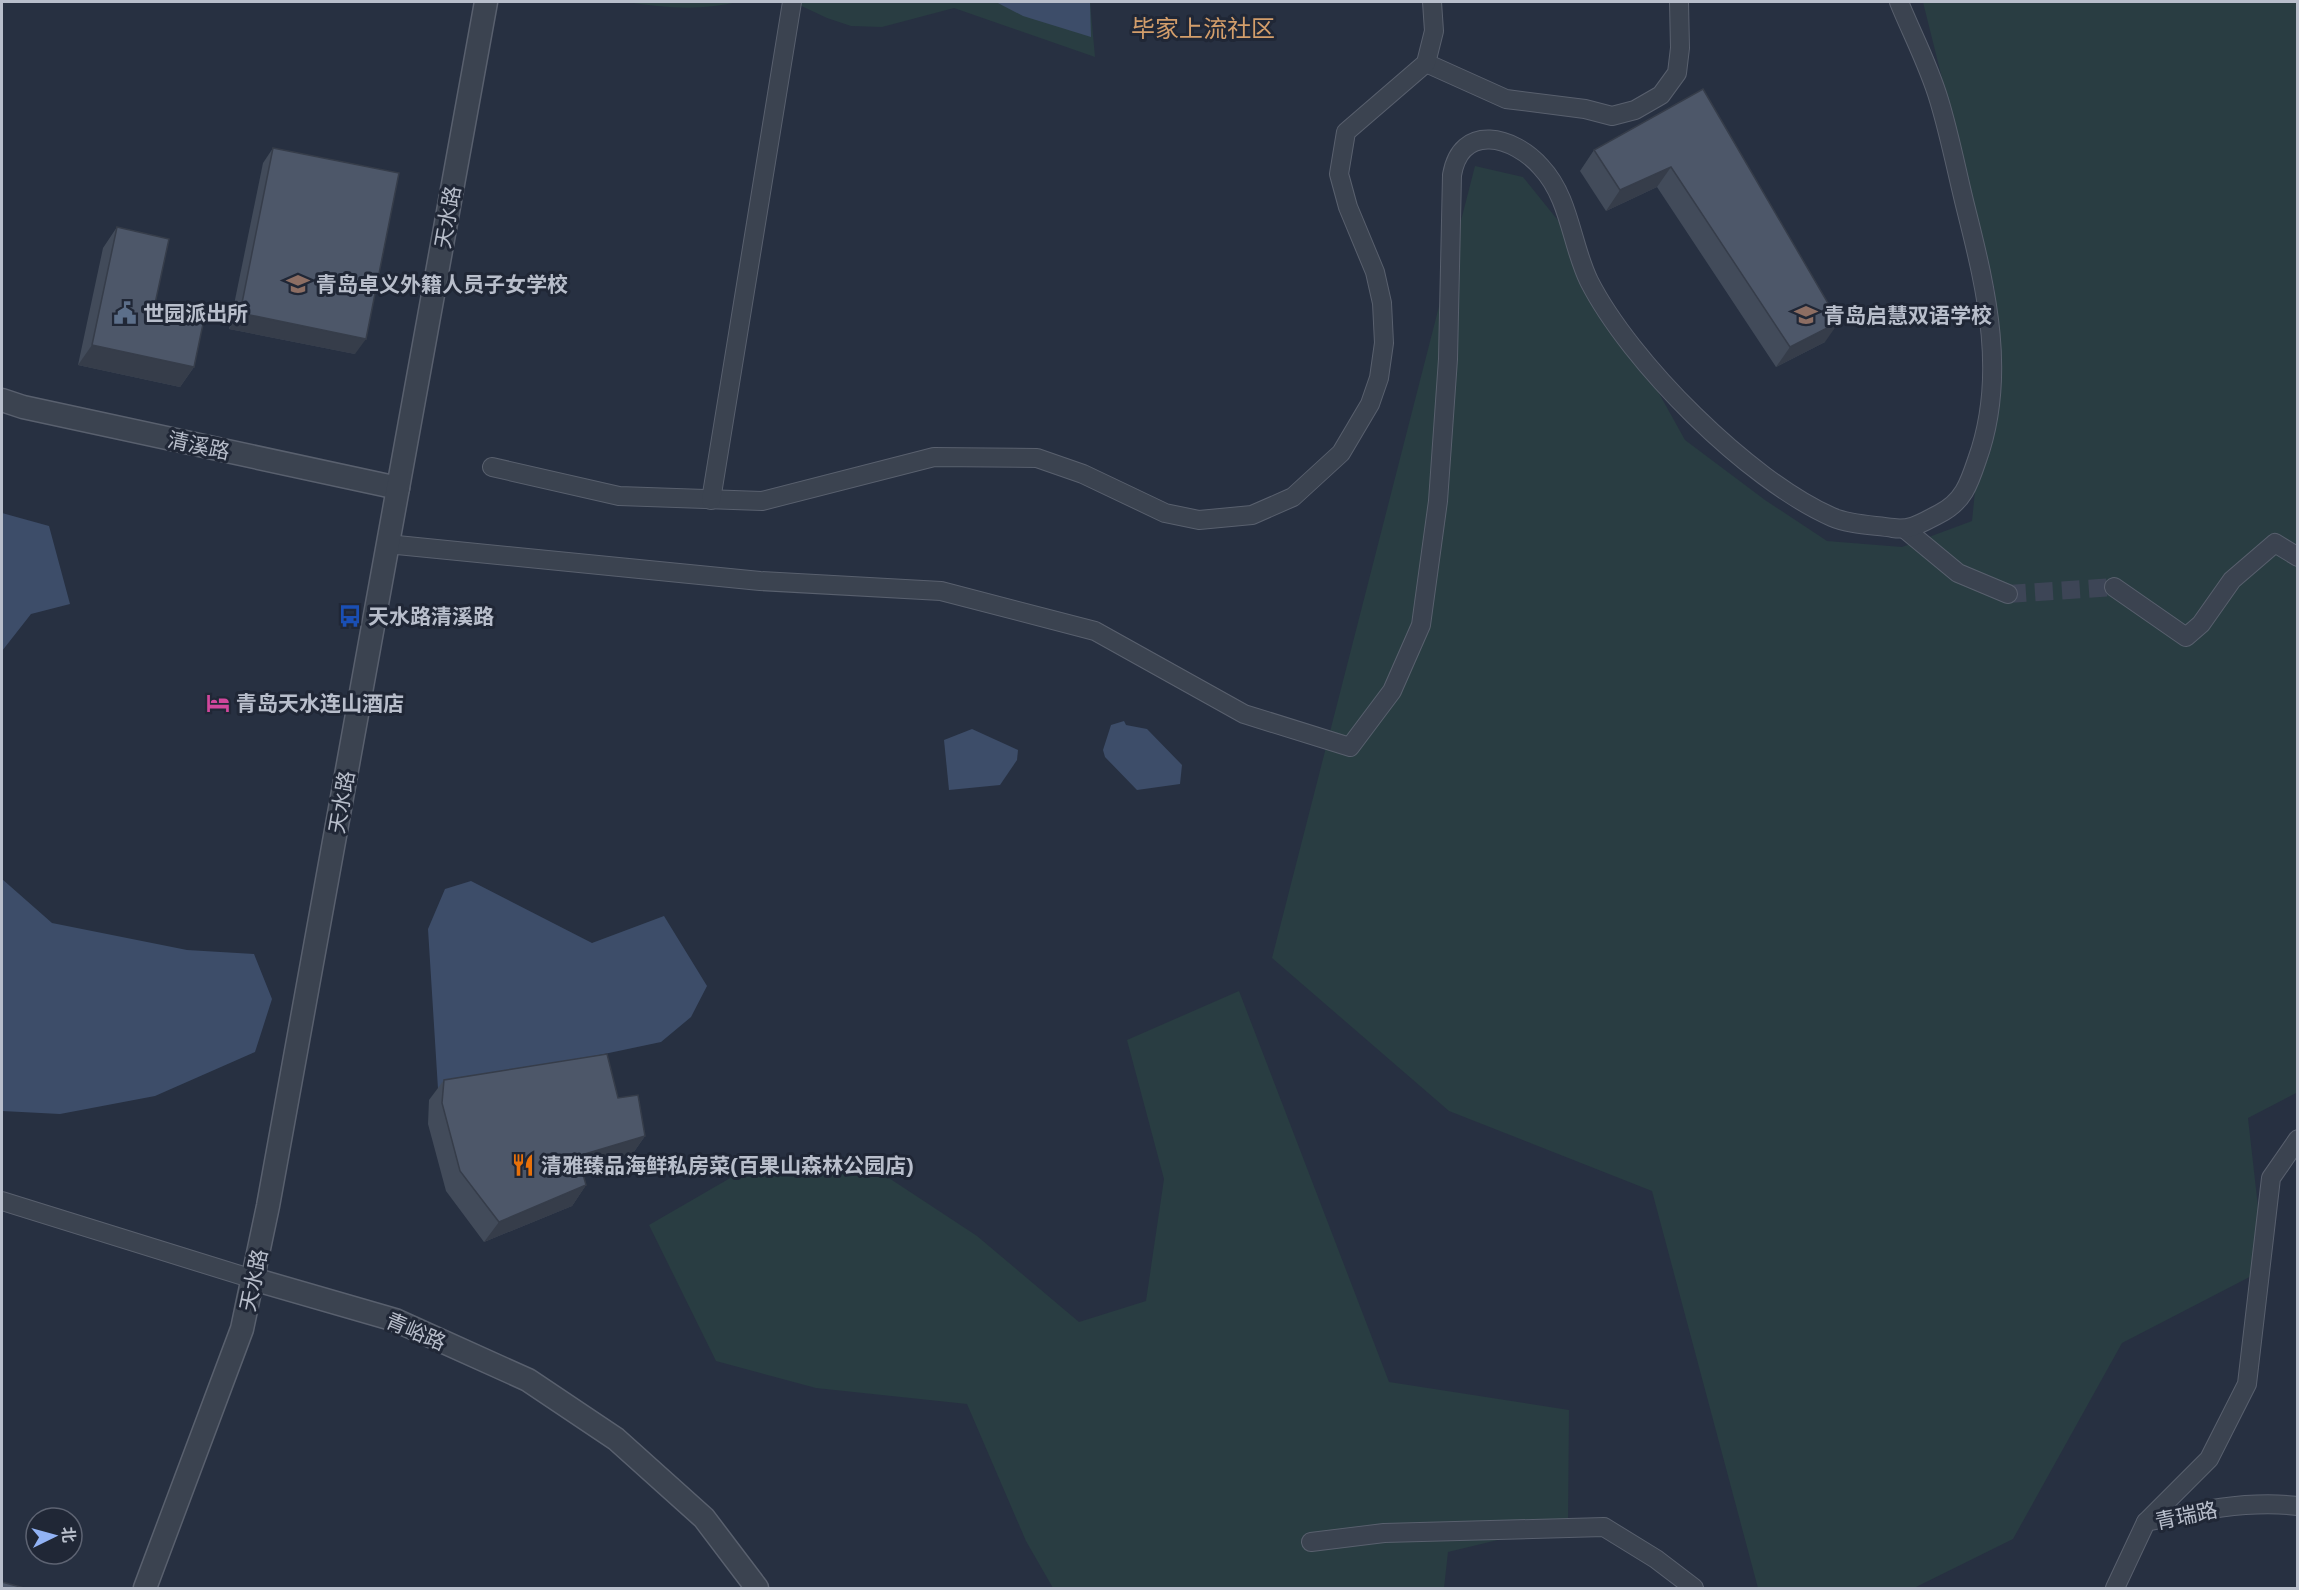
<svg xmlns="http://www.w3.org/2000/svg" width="2299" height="1590" font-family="'Golos Text','Noto Sans SC',sans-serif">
<rect width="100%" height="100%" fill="#273041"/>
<!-- green -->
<g fill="#293d42">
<path d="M626 2H738C700 11 665 8 626 2Z"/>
<polygon points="793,2 1090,2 1095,57 954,8 882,27 851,26 827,18"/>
<polygon points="1923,2 2297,2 2298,1092 2248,1118 2265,1269 2122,1343 2013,1539 1914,1588 1758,1588 1652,1191 1449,1111 1272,958 1475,166 1523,177 1573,239 1685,440 1765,500 1827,541 1902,547 1972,521 1995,290"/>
<polygon points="1239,991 1389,1382 1569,1410 1568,1523 1448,1552 1444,1588 1053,1588 1026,1541 967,1404 816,1388 716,1361 649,1225 732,1177 854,1155 977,1236 1079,1322 1146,1301 1164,1179 1127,1040"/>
</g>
<!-- water -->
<g fill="#3d4d69">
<polygon points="996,2 1090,2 1091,37 1023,16"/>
<polygon points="2,513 49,526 70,604 31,614 2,651"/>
<polygon points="1124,721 1126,725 1147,729 1182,765 1180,784 1137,790 1105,757 1103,750 1111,725"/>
<polygon points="972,729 1018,750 1017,760 1000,785 949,790 944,740"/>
<polygon points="2,879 52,923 187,950 254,954 272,999 255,1052 155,1096 60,1114 2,1111"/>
<polygon points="471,881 592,943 664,916 707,986 691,1017 661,1042 438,1089 428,929 445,889"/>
</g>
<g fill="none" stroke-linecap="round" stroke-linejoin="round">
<!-- minor-tunnel -->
<polyline stroke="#3d4556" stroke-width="18" stroke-dasharray="18 9" stroke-linecap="butt" points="2008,594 2114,587"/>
<!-- minor casing -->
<g stroke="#59606e" stroke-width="20">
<g id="minor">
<polyline points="1426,63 1506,99 1585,109 1612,116 1635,110 1661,95 1677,73 1680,48 1679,2"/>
<polyline points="492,467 619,496 762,501 934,457 1037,458 1083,474 1165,513 1199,520 1252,515 1293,497 1341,453 1370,404 1379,378 1384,343 1382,303 1375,272 1348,207 1339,174 1346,132 1426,63 1434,31 1432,2"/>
<polyline points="711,500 792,2"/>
<polyline points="1906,530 1958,573 2008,594"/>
<path d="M387 544 760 581 941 591 1095 631 1244 714 1350 747 1392 691 1421 625 1438 501 1448 359 1452 175C1461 122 1514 136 1541 167 1570 198 1571 244 1589 281 1630 362 1748 480 1832 517 1850 525 1874 525 1893 528 1911 531 1923 522 1939 514 1963 502 1969 484 1977 460 2007 377 1987 292 1966 209 1957 173 1950 136 1939 100 1929 66 1912 34 1899 2"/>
<polyline points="2114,587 2186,637 2201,624 2232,580 2275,543 2298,557"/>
<polyline points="2,1201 253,1279"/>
<polyline points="2146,1522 2209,1459 2247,1384 2271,1178 2298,1139"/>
<polyline points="1311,1542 1384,1533 1604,1527 1656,1559 1694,1588"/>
<path d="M2115 1588 2146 1522C2196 1511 2246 1500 2298 1506"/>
</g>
</g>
<!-- tertiary casing -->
<g stroke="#59606e" stroke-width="25">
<g id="tertiary">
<polyline points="2,400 23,407 398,488"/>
<polyline points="253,1279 395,1320 528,1380 616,1439 704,1518 757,1588"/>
<polyline points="145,1588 242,1329 268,1206 486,2"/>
</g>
</g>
<!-- minor -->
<use href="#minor" stroke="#3b4350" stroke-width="18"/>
<!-- tertiary -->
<use href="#tertiary" stroke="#3b4350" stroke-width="22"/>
</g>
<!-- wall -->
<g fill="#424b5a">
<polygon points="1703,89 1825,342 1776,367 1657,187 1606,211 1580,171 1594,150"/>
<polygon points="273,148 355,354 229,329 263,163"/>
<polygon points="117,227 153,313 194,367 180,387 78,365 103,248"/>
<polygon points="444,1080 618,1098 645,1136 631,1156 582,1171 586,1185 572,1206 484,1242 446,1191 428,1124 429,1100"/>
</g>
<!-- shaded-wall -->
<g fill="#363d4a">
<polygon points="1671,167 1657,187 1606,211 1620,190"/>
<polygon points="240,313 366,339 355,354 229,329"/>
<polygon points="1839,322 1825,342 1776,367 1790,347"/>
<polygon points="92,345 194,367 180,387 78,365"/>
<polygon points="645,1136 631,1156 564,1176 578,1156"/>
<polygon points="586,1185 572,1206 484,1242 499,1222"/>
</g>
<!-- building -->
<g fill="#4d5769" stroke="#363d4a" stroke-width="1.5">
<polygon points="1703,89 1839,322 1790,347 1671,167 1620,190 1594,150"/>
<polygon points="273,148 399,173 366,339 240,313"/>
<polygon points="117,227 169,239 153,313 203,324 194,367 92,345"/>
<polygon points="607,1054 618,1098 638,1095 645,1136 578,1156 586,1185 499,1222 460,1171 442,1103 444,1080"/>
<polygon points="2,1582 24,1588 2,1588"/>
</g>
<!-- icons -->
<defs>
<g id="school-bare" transform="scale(1.8)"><path d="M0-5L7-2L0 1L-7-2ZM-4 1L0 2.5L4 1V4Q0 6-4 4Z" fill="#8d6e63" stroke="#202736" stroke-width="2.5" paint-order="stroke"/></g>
<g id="civic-bare" transform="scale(1.8)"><path d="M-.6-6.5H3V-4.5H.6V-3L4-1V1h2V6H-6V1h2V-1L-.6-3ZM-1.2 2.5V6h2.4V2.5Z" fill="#5c6f8a" stroke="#202736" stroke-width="2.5" paint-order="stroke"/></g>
<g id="bus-bare" transform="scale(1.8)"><path d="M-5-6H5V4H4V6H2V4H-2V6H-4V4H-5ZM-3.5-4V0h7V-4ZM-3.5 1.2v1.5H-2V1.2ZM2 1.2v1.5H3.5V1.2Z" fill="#1a4fb4" stroke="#202736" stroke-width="2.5" paint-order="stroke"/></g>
<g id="hotel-bare" transform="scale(1.8)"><path d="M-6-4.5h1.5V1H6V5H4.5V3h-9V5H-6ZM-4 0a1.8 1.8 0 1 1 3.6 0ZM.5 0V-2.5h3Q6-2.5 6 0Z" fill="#d1479c" stroke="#202736" stroke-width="2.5" paint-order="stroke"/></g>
<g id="restaurant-bare" transform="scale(1.8)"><path d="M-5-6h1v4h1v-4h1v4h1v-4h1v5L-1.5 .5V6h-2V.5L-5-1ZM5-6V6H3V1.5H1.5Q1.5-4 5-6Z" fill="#e8710a" stroke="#202736" stroke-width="2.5" paint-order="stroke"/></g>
</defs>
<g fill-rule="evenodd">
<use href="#school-bare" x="298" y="284"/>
<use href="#civic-bare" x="125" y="313"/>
<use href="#school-bare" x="1806" y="315"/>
<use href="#bus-bare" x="350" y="616"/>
<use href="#hotel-bare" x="218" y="703"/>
<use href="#restaurant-bare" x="523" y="1165"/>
</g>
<g text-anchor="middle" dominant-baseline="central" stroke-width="6" stroke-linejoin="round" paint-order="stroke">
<!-- street labels -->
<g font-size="21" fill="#b8becb" stroke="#202736">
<text transform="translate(447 217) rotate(-80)">天水路</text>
<text transform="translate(199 445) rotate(12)">清溪路</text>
<text transform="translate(341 802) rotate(-80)">天水路</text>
<text transform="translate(253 1280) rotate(-78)">天水路</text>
<text transform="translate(416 1331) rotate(23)">青峪路</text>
<text transform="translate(2186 1515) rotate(-12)">青瑞路</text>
</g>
<!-- poi labels -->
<g font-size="21" font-weight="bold" fill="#b8becb" stroke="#202736" text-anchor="start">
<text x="316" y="284">青岛卓义外籍人员子女学校</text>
<text x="143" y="313">世园派出所</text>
<text x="1824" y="315">青岛启慧双语学校</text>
<text x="368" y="616">天水路清溪路</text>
<text x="236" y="703">青岛天水连山酒店</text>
<text x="541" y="1165">清雅臻品海鲜私房菜(百果山森林公园店)</text>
</g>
<!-- quarter labels -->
<g font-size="24" fill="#d39e6b" stroke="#202736">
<text x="1203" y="27">毕家上流社区</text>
</g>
</g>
<!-- border -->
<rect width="2299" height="1590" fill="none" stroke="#b8becb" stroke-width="6"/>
<!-- north arrow -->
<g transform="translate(54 1536) rotate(85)"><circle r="28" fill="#202736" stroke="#5d6372" stroke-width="1.5"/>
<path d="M0-4.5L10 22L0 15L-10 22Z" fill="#92b3f5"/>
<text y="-9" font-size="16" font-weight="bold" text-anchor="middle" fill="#b8becb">北</text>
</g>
</svg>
